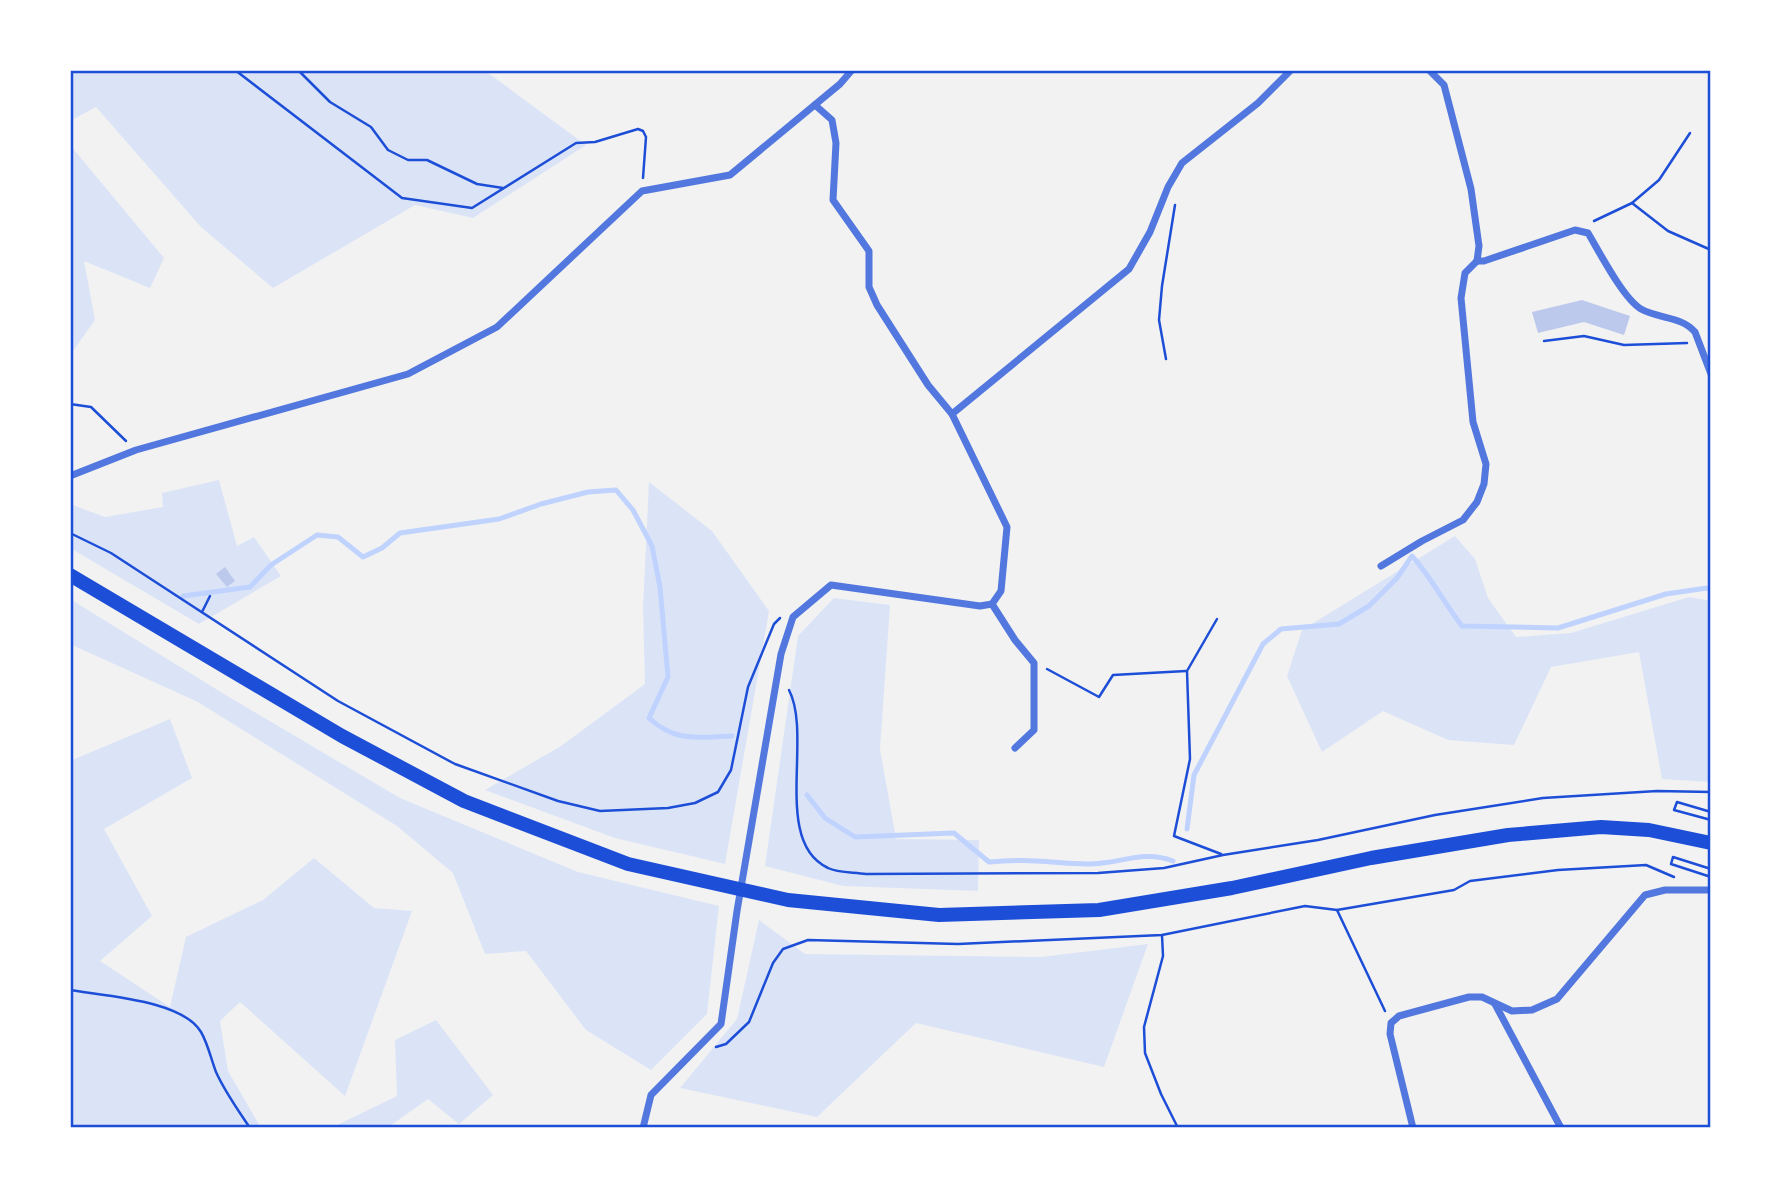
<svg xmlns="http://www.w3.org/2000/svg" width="1781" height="1198" font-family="Cabin,sans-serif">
<rect width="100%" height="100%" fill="#f2f2f2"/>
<!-- green -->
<g fill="#dbe4f7">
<polygon points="70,70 484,70 586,145 473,218 415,205 273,288 201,227 96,107 70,121"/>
<polygon points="70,145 164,258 150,288 84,261 95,320 70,355"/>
<polygon points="219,480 237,546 254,537 281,576 199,624 70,548 70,504 105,517 163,507 162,493"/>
<polygon points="649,482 712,531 769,611 725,864 615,838 485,790 561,746 645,684 643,608"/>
<polygon points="1455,536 1475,559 1488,598 1516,637 1571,633 1689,597 1711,601 1711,782 1662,779 1639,652 1551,667 1514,745 1448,740 1383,711 1322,752 1287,676 1302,630"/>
<polygon points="834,598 890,605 880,749 896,839 979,840 978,891 843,886 765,866 798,636"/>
<polygon points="70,599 229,697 400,798 578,872 719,906 707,1014 651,1070 586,1030 526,951 485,954 453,873 397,826 198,702 70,644"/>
<polygon points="170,719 192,778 104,829 152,916 100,961 170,1007 186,937 263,900 314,858 374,908 412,911 345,1096 240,1002 220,1021 228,1071 261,1128 70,1128 70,761"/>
<polygon points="759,920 805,954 1041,957 1148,944 1104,1067 916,1023 817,1117 680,1088 737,1019"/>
<polygon points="436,1020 493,1095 459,1124 428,1099 387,1128 331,1128 397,1096 395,1040"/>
</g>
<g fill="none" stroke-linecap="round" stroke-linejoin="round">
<!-- stream -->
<g stroke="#bfd3fe" stroke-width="5">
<path d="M183 596 250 587 271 565 317 535 338 537 363 557 382 548 400 533 499 519 541 504 588 492 616 490 633 510 652 546 660 587 668 677 649 718C676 743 698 737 732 736"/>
<path d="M807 795 825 818 855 837 954 833 989 862C1025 858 1052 863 1087 864 1118 865 1142 849 1173 861"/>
<path d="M1187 829 1194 775 1263 644 1281 629 1339 624 1369 606 1397 578 1412 556C1431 577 1444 603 1462 626L1558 628 1666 594 1707 588 1711 590"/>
</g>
</g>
<!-- building -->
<g fill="#bdc9ec">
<polygon points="1582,300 1630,316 1624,335 1584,322 1538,333 1532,312"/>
<polygon points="225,567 235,581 227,587 216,574"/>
</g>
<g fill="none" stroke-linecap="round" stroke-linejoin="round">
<!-- path -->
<g stroke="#1d4ed8" stroke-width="2.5">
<polyline points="235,70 402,198 472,208 576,143 595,142 638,129 643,131 646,137 643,178"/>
<polyline points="298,70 330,102 371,127 388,150 408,160 427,160 477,184 503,188"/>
<polyline points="1632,203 1668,231 1711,250"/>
<polyline points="1594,221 1632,203 1659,180 1690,133"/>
<polyline points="1544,341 1584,336 1624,345 1687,343"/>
<polyline points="1166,359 1159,320 1162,286 1175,205"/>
<polyline points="70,404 91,407 126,441"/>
<polyline points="70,533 111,553 338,701 455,764 558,801 600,811 668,808 695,803 718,792 731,770 748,687 774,624 780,618"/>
<polyline points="202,612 210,596"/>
<polyline points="1217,619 1187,671 1190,759 1174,836 1221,854"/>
<polyline points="1047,669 1099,697 1113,675 1186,671"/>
<path d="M789 690C813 736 772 842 828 868 838 873 854 872 866 874L1098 873 1164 868 1223 855 1318 840 1435 815 1543 798 1657 791 1711 792"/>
<polyline points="1711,812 1677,802 1674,810 1711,820"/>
<polyline points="1711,869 1673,857 1671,864 1711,877"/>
<polyline points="1337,910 1385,1011"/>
<polyline points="1162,935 1163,956 1144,1027 1145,1053 1161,1094 1178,1128"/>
<path d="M70 990C104 996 182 1000 201 1032 208 1044 211 1059 216 1072 225 1092 238 1110 250 1128"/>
<polyline points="716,1047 726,1044 749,1022 773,963 783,949 808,940 958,944 1162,935 1305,906 1337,910 1454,890 1470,881 1558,870 1646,865 1674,877"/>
</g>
<!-- minor -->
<g stroke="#5277de" stroke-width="7">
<polyline points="1429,70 1444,85 1471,189 1479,246 1477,261"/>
<polyline points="815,105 832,120 836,143 833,200 869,251 869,287 877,305 928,385 952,414"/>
<path d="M1477 261H1484L1575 230 1588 233C1600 253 1623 298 1641 309 1659 319 1681 316 1695 332L1711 374"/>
<polyline points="70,476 136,450 408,374 497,327 642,191 730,175 840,84 852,70"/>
<polyline points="1381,566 1422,541 1463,520 1477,502 1484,484 1486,464 1473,422 1461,298 1465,273 1477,261"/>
<polyline points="992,604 1015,640 1034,663 1034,730 1015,748"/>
<polyline points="1495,1004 1561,1128"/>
<polyline points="643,1128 651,1095 721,1024 737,911 781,654 793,617 831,585 980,606 992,604 1001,591 1007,527 952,414 1129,269 1150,232 1168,187 1182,163 1258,103 1291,70"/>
<polyline points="1413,1128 1390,1034 1391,1023 1399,1016 1469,997 1482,997 1512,1011 1532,1010 1557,999 1645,895 1665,890 1711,890"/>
</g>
<!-- trunk -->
<polyline stroke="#1d4ed8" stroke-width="14" points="70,575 342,736 464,801 628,864 788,900 939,915 1099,910 1232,888 1371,858 1508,835 1601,827 1649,830 1711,843"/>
</g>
<!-- border -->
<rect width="1781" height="1198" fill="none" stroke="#ffffff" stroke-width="144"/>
<rect x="72" y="72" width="1637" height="1054" fill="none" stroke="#1d4ed8" stroke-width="2.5"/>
</svg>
